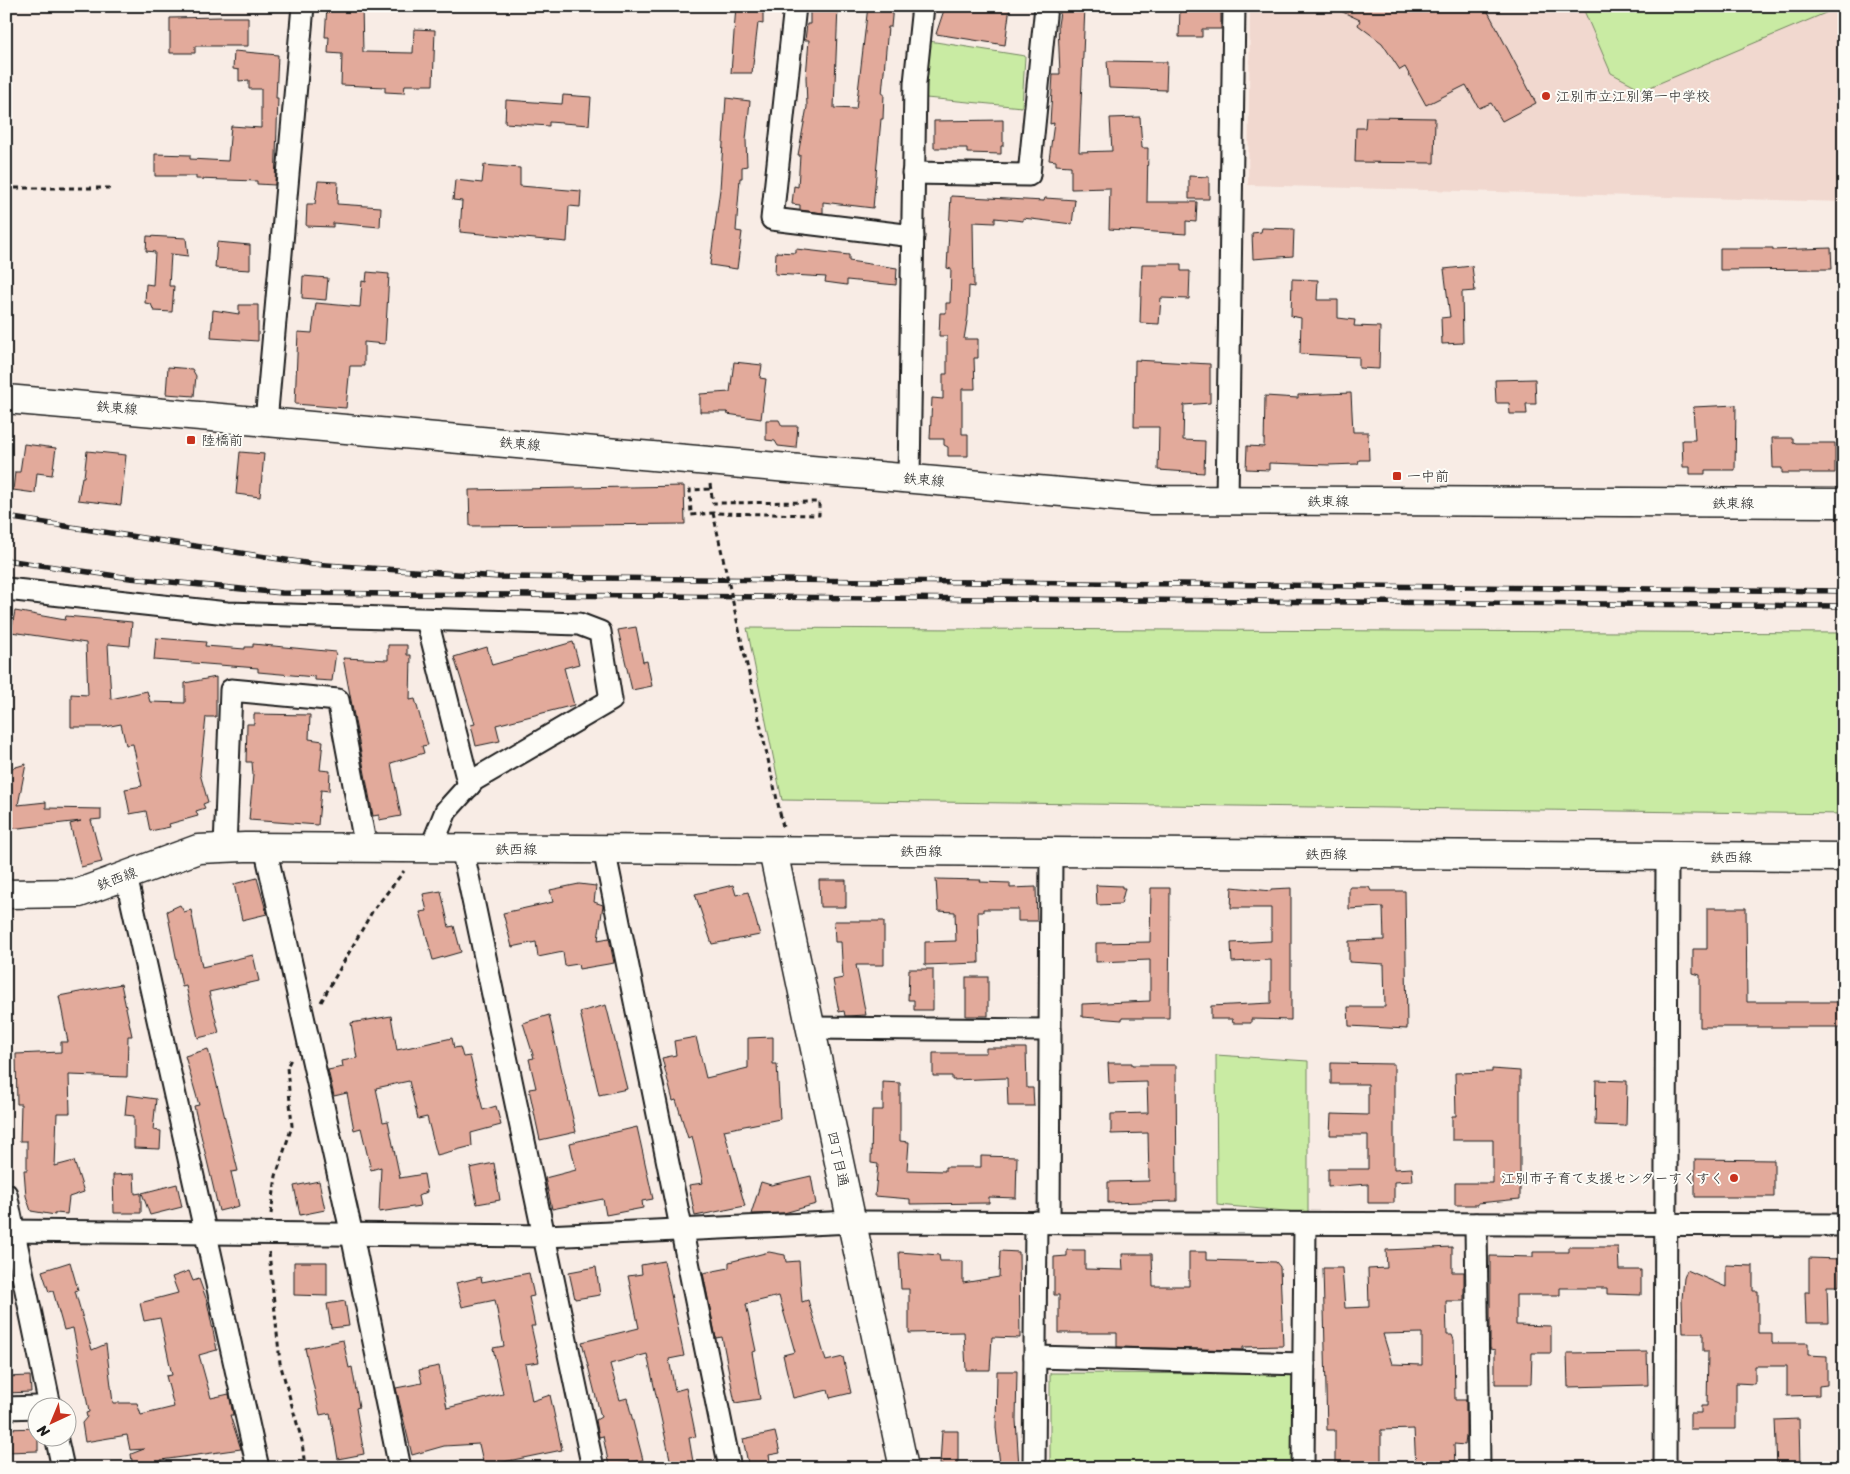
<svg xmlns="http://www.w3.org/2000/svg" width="1850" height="1474" font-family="Sriracha,'Klee One',sans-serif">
<rect width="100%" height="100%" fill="#f8ece5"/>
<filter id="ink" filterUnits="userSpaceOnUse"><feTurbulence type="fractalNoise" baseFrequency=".02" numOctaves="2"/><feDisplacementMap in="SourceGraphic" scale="10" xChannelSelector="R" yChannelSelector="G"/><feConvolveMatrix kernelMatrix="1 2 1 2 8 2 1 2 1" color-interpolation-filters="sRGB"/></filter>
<g filter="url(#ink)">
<!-- built -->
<polygon fill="#f1d8cf" points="1250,6 1844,6 1844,202 1248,185"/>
<!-- green -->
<g fill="#c9eba3" stroke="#728460">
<polygon points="1582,6 1842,6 1643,90 1611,73"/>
<polygon points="929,41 1025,56 1022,107 926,98"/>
<polygon points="747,628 1844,633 1844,814 782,800"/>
<polygon points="1216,1055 1308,1061 1308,1213 1217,1205"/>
<polygon points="1050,1373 1295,1374 1293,1468 1050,1468"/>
</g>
<!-- building -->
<g fill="#e2aa9b" stroke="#1c1c1c" fill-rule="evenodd">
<polygon points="327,6 362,6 363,52 413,53 414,29 435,30 433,85 405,85 404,93 385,92 385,87 341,85 342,54 328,53 329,37 325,37"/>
<polygon points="736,6 763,9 763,24 758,23 752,73 731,73"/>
<polygon points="810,6 838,6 834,108 856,109 868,6 893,6 891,27 888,27 882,94 884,94 883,119 881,119 873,208 823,202 823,213 800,210 800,205 792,204 794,186 798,187 800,155 798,155 807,107 806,77 809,40 805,40 807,24 810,24"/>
<polygon points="950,6 1010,6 1005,45 936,34 944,10 950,10"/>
<polygon points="1061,6 1085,6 1079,152 1112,151 1110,118 1140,117 1142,148 1148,148 1147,202 1197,202 1196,222 1186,221 1186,234 1109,229 1110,188 1071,189 1071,166 1056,165 1056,161 1049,160 1054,123 1050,124 1053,74 1060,74 1058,25"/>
<polygon points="1330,6 1485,6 1536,103 1502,121 1491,103 1479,108 1466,85 1426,105 1405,67 1400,70 1382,43 1358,25 1360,20"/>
<polygon points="1180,9 1221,10 1221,29 1202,29 1202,37 1179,37"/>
<polygon points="222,17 248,17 248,46 195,46 195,53 170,53 170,18"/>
<polygon points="234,51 278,55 276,98 278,98 275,185 257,184 257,181 196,179 196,176 155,176 155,154 190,155 190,159 228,161 231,126 261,128 261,89 249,89 249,80 239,81 239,70 233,69"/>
<polygon points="1107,61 1167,62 1166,90 1109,88"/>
<polygon points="563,95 591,97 589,125 549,122 549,126 505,123 506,100 562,104"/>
<polygon points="726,98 750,101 746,140 747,166 742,167 742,178 740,178 736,231 742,232 737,269 710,265 720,189"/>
<polygon points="1366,117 1435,118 1434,163 1355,162 1356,128 1365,128"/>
<polygon points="1003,120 1003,146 1001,146 1001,154 967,153 967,148 934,148 934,121"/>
<polygon points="484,165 520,168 520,186 581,191 580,207 569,206 567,242 460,232 462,201 453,200 455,180 482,183"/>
<polygon points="1189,176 1209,177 1209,199 1189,199"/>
<polygon points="318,181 338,182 337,204 381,207 380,227 333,223 333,227 306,226 307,204 315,204"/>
<polygon points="951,196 1044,201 1045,198 1075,200 1072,224 1023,218 1023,221 995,218 995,223 973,222 974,287 969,286 968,315 964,339 978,339 978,358 974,358 975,389 962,389 962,434 968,434 968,456 948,456 948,447 944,445 944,439 930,439 932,398 943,399 943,374 947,374 947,336 939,336 940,313 946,313 946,303 950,303 951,269 947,268"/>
<polygon points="1262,228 1294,229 1293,256 1253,259 1252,233 1261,232"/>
<polygon points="147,236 186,238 188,256 171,254 169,286 174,286 172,312 154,311 151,304 145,303 146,284 153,285 155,252 146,251"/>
<polygon points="217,242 250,245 250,270 215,268"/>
<polygon points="1720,248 1773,248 1773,250 1831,248 1832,269 1720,270"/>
<polygon points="796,249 849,255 849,261 897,268 896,285 847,280 847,285 825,282 826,277 775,274 776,252 796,253"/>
<polygon points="1142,264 1181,264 1181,271 1190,271 1189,299 1161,298 1159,324 1140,323"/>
<polygon points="1472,266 1475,291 1462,292 1463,343 1442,344 1441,318 1450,317 1444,269"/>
<polygon points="367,272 389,274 385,344 364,342 364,366 350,366 346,408 295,404 298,332 312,333 316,303 360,307 362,281 366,282"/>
<polygon points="303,276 328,278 326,300 302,298"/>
<polygon points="1292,279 1318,280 1317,300 1338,300 1338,318 1355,320 1354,326 1380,327 1379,369 1359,368 1359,357 1300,354 1301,318 1291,316"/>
<polygon points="239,305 258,305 258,341 211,338 213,310 239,314"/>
<polygon points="1135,360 1210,364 1210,403 1184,405 1183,440 1205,441 1204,473 1158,470 1159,427 1134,427"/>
<polygon points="734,362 762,365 760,378 766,379 761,419 727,414 728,412 700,412 700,394 730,392"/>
<polygon points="168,367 192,369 196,376 194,396 166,394"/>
<polygon points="1535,379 1536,404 1526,404 1527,414 1510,414 1509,403 1496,403 1495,380"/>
<polygon points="1351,393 1353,432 1368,432 1369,460 1359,460 1358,464 1328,465 1269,463 1269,470 1246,469 1247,446 1264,447 1265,396 1298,398 1298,395"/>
<polygon points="1736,405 1735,470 1705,470 1705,474 1690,474 1690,467 1683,467 1682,440 1695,440 1693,407"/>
<polygon points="766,420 779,420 782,426 798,426 796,448 778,446 775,441 766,440"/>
<polygon points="1772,438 1793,438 1793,442 1796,443 1835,443 1835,473 1782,473 1782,468 1773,468"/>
<polygon points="24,444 56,448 52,475 37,473 35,493 13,490 15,472 20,472"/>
<polygon points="87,451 126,455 121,505 78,500 82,477 84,477"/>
<polygon points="240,452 264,454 260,497 236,494"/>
<polygon points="684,486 685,524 470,526 469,490"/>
<polygon points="15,611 65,620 66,616 132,622 130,646 108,644 111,699 147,691 150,702 185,703 185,683 216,677 216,717 206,717 200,774 208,802 203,804 205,808 196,811 198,816 169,824 170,827 150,831 146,811 130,814 125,789 142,786 133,744 126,745 121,724 105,727 71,727 71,694 88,695 86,643 11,632"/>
<polygon points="636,627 643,662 647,661 652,686 632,690 618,630"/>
<polygon points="156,638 206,642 205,646 245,649 245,647 253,647 253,644 336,652 332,681 315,680 315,677 258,672 258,668 154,660"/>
<polygon points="573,642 579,664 564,668 574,705 496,725 500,741 476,746 471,725 475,724 454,657 487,647 492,665"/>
<polygon points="388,645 407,645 407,655 411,655 410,700 415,699 428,745 422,746 424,753 391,763 401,816 379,820 379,815 373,816 343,658 388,660"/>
<polygon points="254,714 310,715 309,739 323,741 320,770 330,771 329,791 321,790 318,825 249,820 253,775 252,762 246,762 247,724 254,724"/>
<polygon points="26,764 18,805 46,802 46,808 101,809 101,819 91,820 102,862 81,867 70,824 81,821 10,829 10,826 6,826 6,770"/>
<polygon points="257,878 267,914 242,920 234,884"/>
<polygon points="936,879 981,880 980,882 1010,883 1010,888 1036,887 1037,921 1018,921 1018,909 983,909 983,912 978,912 979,963 925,965 925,942 956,941 955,912 938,911"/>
<polygon points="819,880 846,880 846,907 820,907"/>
<polygon points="579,884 596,886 594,902 603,905 598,940 609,938 614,963 579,969 578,964 565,966 563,952 538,957 536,942 512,947 503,913 553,902 550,890"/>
<polygon points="733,885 736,895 748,892 760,935 712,944 695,894"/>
<polygon points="1096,885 1122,886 1122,888 1125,888 1121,904 1097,905"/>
<polygon points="1232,887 1271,891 1271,889 1291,888 1291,1020 1251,1019 1251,1023 1233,1023 1232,1019 1211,1019 1211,1006 1271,1003 1271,960 1232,962 1231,943 1271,941 1271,908 1231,908"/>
<polygon points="1349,887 1369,887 1371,891 1405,891 1407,1029 1349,1026 1348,1007 1385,1007 1384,964 1349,962 1349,941 1384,940 1383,907 1349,909"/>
<polygon points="1151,888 1170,888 1169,1018 1122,1018 1122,1020 1082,1017 1082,1004 1150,1001 1150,960 1096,962 1096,943 1150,942"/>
<polygon points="441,891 449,927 454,926 461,952 433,960 420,912 427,911 423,894"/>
<polygon points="180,905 184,912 191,910 202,967 253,955 259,981 209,992 219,1033 198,1038 186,986 182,987 167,911"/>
<polygon points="1707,908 1746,908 1747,1002 1841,1002 1841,1027 1700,1027 1700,975 1693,973 1693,949 1707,949"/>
<polygon points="834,921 884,921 884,965 856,965 866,1015 845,1016 844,1011 839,1012 833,980 843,978 841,942 835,942"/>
<polygon points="909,969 933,969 933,1010 914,1010 914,1000 908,1000"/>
<rect x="966" y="977" width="22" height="39"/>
<polygon points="121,984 132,1036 128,1036 127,1077 69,1075 70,1113 57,1113 55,1166 74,1161 84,1192 69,1197 67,1214 55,1213 55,1215 31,1211 26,1196 24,1170 27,1170 27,1141 20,1141 21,1104 17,1104 16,1054 61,1052 61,1042 68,1042 59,996"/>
<polygon points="606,1005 627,1089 599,1095 580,1012"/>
<polygon points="549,1015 576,1132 540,1140 529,1089 536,1088 529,1059 534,1058 523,1023"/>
<polygon points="391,1016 397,1050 452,1038 454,1048 460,1047 463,1057 470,1056 483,1110 496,1106 501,1125 471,1133 472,1146 437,1155 427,1117 418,1119 409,1081 376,1088 383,1122 388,1121 400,1178 424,1174 427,1192 418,1196 420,1206 379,1212 381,1167 371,1170 361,1128 354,1130 347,1093 334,1096 328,1070 343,1067 342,1061 357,1058 351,1023"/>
<polygon points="696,1037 706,1078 748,1068 748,1038 773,1037 773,1064 777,1064 780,1119 724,1130 745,1206 695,1216 689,1185 703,1183 692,1136 688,1138 676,1100 673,1101 662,1058 676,1055 674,1041"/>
<polygon points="986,1048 1026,1048 1027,1088 1033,1088 1034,1106 1008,1106 1007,1078 952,1080 952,1076 933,1076 933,1053 986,1053"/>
<polygon points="208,1049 238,1171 231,1172 239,1206 219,1211 194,1106 199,1105 185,1056"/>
<polygon points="1108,1063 1132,1063 1132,1065 1176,1065 1177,1201 1108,1203 1108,1182 1149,1181 1148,1133 1111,1134 1111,1114 1148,1113 1147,1082 1109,1083"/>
<polygon points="1331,1063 1394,1064 1394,1169 1412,1168 1413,1181 1394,1182 1394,1203 1368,1203 1368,1184 1328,1187 1328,1169 1368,1169 1368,1135 1330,1135 1331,1114 1368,1115 1368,1084 1331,1084"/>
<polygon points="1492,1069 1520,1071 1520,1199 1478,1203 1478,1205 1455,1205 1455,1183 1493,1183 1493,1140 1452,1140 1452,1116 1456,1116 1455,1073 1492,1072"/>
<polygon points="1596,1080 1627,1081 1626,1126 1595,1125"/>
<polygon points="883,1082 900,1083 900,1141 909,1142 907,1170 945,1171 945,1167 981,1167 981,1156 1017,1157 1016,1198 989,1197 989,1203 910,1204 910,1199 875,1196 878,1164 871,1163 872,1110 883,1110"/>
<polygon points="127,1095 156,1099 153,1130 161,1131 160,1149 134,1148 134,1116 125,1115"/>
<polygon points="637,1127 653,1199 642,1201 643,1208 606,1215 603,1199 552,1209 545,1178 576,1170 570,1143"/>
<polygon points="1695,1159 1774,1160 1774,1197 1695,1197"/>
<polygon points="494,1163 500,1200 477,1204 470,1168"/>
<polygon points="134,1174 135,1194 141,1193 141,1213 114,1213 113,1175"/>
<polygon points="811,1176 816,1204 784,1213 751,1214 761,1182 771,1185"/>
<polygon points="319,1181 325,1210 300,1215 294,1186"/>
<polygon points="177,1184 182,1207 150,1215 142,1193"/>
<path d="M1452 1247V1272H1464V1301H1446L1447 1335H1452L1454 1340 1455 1400H1466V1435L1465 1445 1454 1444 1455 1466 1416 1468 1414 1429 1381 1430V1462H1370V1468H1335V1430H1327L1323 1268H1342L1345 1308 1369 1307 1368 1269 1387 1268 1386 1250ZM1422 1333V1365L1392 1364 1383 1334Z"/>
<polygon points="1569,1247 1618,1247 1619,1270 1641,1270 1641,1295 1607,1294 1607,1288 1560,1288 1560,1295 1516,1295 1516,1325 1551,1326 1551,1353 1532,1353 1531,1384 1495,1384 1495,1350 1490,1349 1490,1256 1533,1257 1533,1252 1569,1252"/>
<polygon points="1067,1250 1085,1250 1085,1269 1123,1270 1122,1254 1152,1254 1153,1286 1189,1286 1189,1252 1206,1252 1206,1260 1276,1262 1280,1267 1283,1346 1243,1347 1243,1350 1117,1347 1117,1333 1059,1333 1059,1295 1054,1295 1054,1257 1067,1256"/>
<polygon points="1000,1251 1019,1252 1020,1338 992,1337 990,1370 966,1370 964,1332 909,1333 909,1289 901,1289 899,1252 939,1255 940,1261 963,1261 963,1283 999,1277"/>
<polygon points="769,1252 785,1255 786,1262 799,1261 802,1302 808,1300 826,1361 843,1357 851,1393 830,1398 828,1390 793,1398 783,1355 795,1352 779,1296 746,1304 756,1351 752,1352 760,1399 735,1403 722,1337 716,1338 703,1273 729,1268 729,1262"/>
<polygon points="1809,1258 1840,1259 1839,1286 1827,1286 1828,1323 1806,1323 1805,1292 1809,1292"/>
<polygon points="664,1261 684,1356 669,1359 675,1391 686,1388 696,1437 689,1438 694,1468 672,1468 647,1354 610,1364 620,1400 627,1398 643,1460 609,1466 603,1436 599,1437 596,1420 601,1417 582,1342 639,1328 628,1276 642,1274 641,1265"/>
<polygon points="70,1262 78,1290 75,1291 92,1350 106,1344 113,1403 137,1403 141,1415 174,1407 166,1376 172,1375 160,1318 144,1321 140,1303 178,1293 172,1277 189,1271 193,1281 199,1279 207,1301 217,1350 199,1355 211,1398 229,1394 233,1415 230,1415 241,1449 161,1460 162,1468 133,1468 131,1454 144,1449 130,1450 127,1435 85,1442 82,1423 87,1417 86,1413 89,1412 73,1328 64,1330 53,1291 49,1292 42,1271"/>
<polygon points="294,1262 327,1262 327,1296 294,1295"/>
<polygon points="1726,1265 1753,1266 1753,1291 1758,1291 1758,1333 1772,1333 1772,1343 1808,1343 1808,1355 1827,1356 1827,1385 1819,1386 1819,1395 1787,1396 1787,1366 1755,1366 1755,1384 1736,1383 1736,1429 1690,1429 1690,1413 1701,1413 1701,1406 1707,1406 1708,1351 1703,1351 1703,1333 1683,1333 1682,1299 1684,1278 1687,1270 1726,1287"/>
<polygon points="596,1267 600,1295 575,1299 569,1272"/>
<polygon points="529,1273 534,1296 529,1297 535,1326 531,1326 539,1362 525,1364 532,1401 550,1395 562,1450 484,1466 479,1444 444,1446 412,1455 396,1388 422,1383 419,1370 439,1366 447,1408 503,1394 493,1348 504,1346 495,1300 462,1307 456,1283 481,1277 482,1282"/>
<polygon points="345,1301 349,1326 331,1328 327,1304"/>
<polygon points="343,1340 349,1368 352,1367 359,1407 356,1408 364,1454 338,1459 330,1413 320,1415 305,1348"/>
<polygon points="1647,1352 1648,1385 1568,1387 1567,1353"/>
<polygon points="997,1371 1017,1371 1016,1420 1019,1467 1000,1465 996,1428"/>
<polygon points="30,1376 31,1392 6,1393 6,1377"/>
<polygon points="1799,1419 1800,1468 1777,1468 1775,1420"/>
<polygon points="38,1428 38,1451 6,1452 6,1429"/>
<polygon points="942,1431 958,1431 958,1465 940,1465"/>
<polygon points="775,1432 780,1453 769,1455 771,1468 749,1468 743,1439"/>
</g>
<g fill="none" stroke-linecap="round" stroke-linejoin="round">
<!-- street casing -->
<g stroke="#1c1c1c" stroke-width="25">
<g id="street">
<polyline points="795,6 772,219 913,236"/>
<polyline points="913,173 1029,175 1046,6"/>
<polyline points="266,422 303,6"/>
<polyline points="909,478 915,83 923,6"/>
<polyline points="1227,500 1234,6"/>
<polyline points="6,589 227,613 579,624 600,632 611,700 474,780 446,811 431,848"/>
<polyline points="427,620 469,786"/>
<polyline points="265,847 352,1235 400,1468"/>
<polyline points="225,848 231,690 338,700 366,848"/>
<polyline points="462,848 593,1468"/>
<polyline points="604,849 730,1468"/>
<polyline points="126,876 258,1468"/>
<polyline points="811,1028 1050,1030"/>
<polyline points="6,1194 50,1406"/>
<polyline points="1049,1222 1051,852"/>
<polyline points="1476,1224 1479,1468"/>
<polyline points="6,1231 545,1236 852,1222 1844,1225"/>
<polyline points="1035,1357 1304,1364"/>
<polyline points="6,1408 38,1407"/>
<polyline points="56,1436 63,1468"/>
<polyline points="1034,1468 1036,1222"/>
<polyline points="1303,1468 1305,1224"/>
<polyline points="1665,1468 1667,856"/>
</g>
</g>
<!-- secondary casing -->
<g stroke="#1c1c1c" stroke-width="31">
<g id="secondary">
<polyline points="6,399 1152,500 1844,503"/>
<polyline points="773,851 904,1468"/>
<polyline points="6,894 79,893 198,849 245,847 1844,857"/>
</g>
</g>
<!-- path -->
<g stroke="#1c1c1c" stroke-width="3" stroke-dasharray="5 4" stroke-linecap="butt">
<polyline points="6,188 114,188"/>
<polyline points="710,484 713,503 819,502 819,515 713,513 691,515 690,490 711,489"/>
<polyline points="780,813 783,827"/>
<polyline points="321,1002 372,912 404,871"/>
<polyline points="271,1214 276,1176 292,1126 287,1067 291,1059"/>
<polyline points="269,1252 280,1363 302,1441 305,1468"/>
</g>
<!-- street -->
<use href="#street" stroke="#fdfcf7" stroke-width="21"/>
<!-- secondary -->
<use href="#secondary" stroke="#fdfcf7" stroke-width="28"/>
<!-- rail casing -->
<g stroke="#1c1c1c" stroke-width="5.5">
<g id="rail">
<polyline points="6,517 312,564 499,577 1844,591"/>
<polyline points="6,560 130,578 282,593 1844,606"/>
</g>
</g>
<!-- rail -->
<use href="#rail" stroke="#fdfcf7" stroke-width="4" stroke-dasharray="11" stroke-linecap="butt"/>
<!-- path-bridge -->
<polyline stroke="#1c1c1c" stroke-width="3" stroke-dasharray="5 4" stroke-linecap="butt" points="713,513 780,813"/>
</g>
</g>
<!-- markers -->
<g fill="#c8321e" stroke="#fdfcf7" stroke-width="2">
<circle cx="1546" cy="96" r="5"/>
<rect x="186" y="435" width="10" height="10" rx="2.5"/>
<rect x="1392" y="471" width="10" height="10" rx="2.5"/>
<circle cx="1734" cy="1178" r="5"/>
</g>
<g text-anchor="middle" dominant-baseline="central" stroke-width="4" stroke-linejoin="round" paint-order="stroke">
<!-- poi labels -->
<g font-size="14" fill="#1c1c1c" stroke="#fdfcf7" text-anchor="start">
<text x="1556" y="96">江別市立江別第一中学校</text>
<text x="201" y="440">陸橋前</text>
<text x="1407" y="476">一中前</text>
<text x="1724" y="1178" text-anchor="end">江別市子育て支援センターすくすく</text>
</g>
<!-- street labels -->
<g font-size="14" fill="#1c1c1c" stroke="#fdfcf7">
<text transform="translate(117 408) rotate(5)">鉄東線</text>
<text transform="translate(520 444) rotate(5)">鉄東線</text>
<text transform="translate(924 480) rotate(5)">鉄東線</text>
<text x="1328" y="501">鉄東線</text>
<text x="1733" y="503">鉄東線</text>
<text x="516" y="849">鉄西線</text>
<text x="921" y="851">鉄西線</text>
<text x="1326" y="854">鉄西線</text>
<text x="1731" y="857">鉄西線</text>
<text transform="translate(117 879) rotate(-20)">鉄西線</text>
<text transform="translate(838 1159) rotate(78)">四丁目通</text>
</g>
</g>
<!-- margin -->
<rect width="1850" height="1474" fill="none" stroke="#fdfcf7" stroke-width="25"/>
<rect x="12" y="12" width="1825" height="1449" fill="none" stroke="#1c1c1c" stroke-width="2" filter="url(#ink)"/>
<!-- north arrow -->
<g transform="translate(52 1422) rotate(224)"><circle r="24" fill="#fdfcf7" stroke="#a3a29f"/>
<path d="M0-4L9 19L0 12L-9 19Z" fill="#c8321e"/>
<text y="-8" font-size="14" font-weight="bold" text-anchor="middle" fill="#1c1c1c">N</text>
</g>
</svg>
